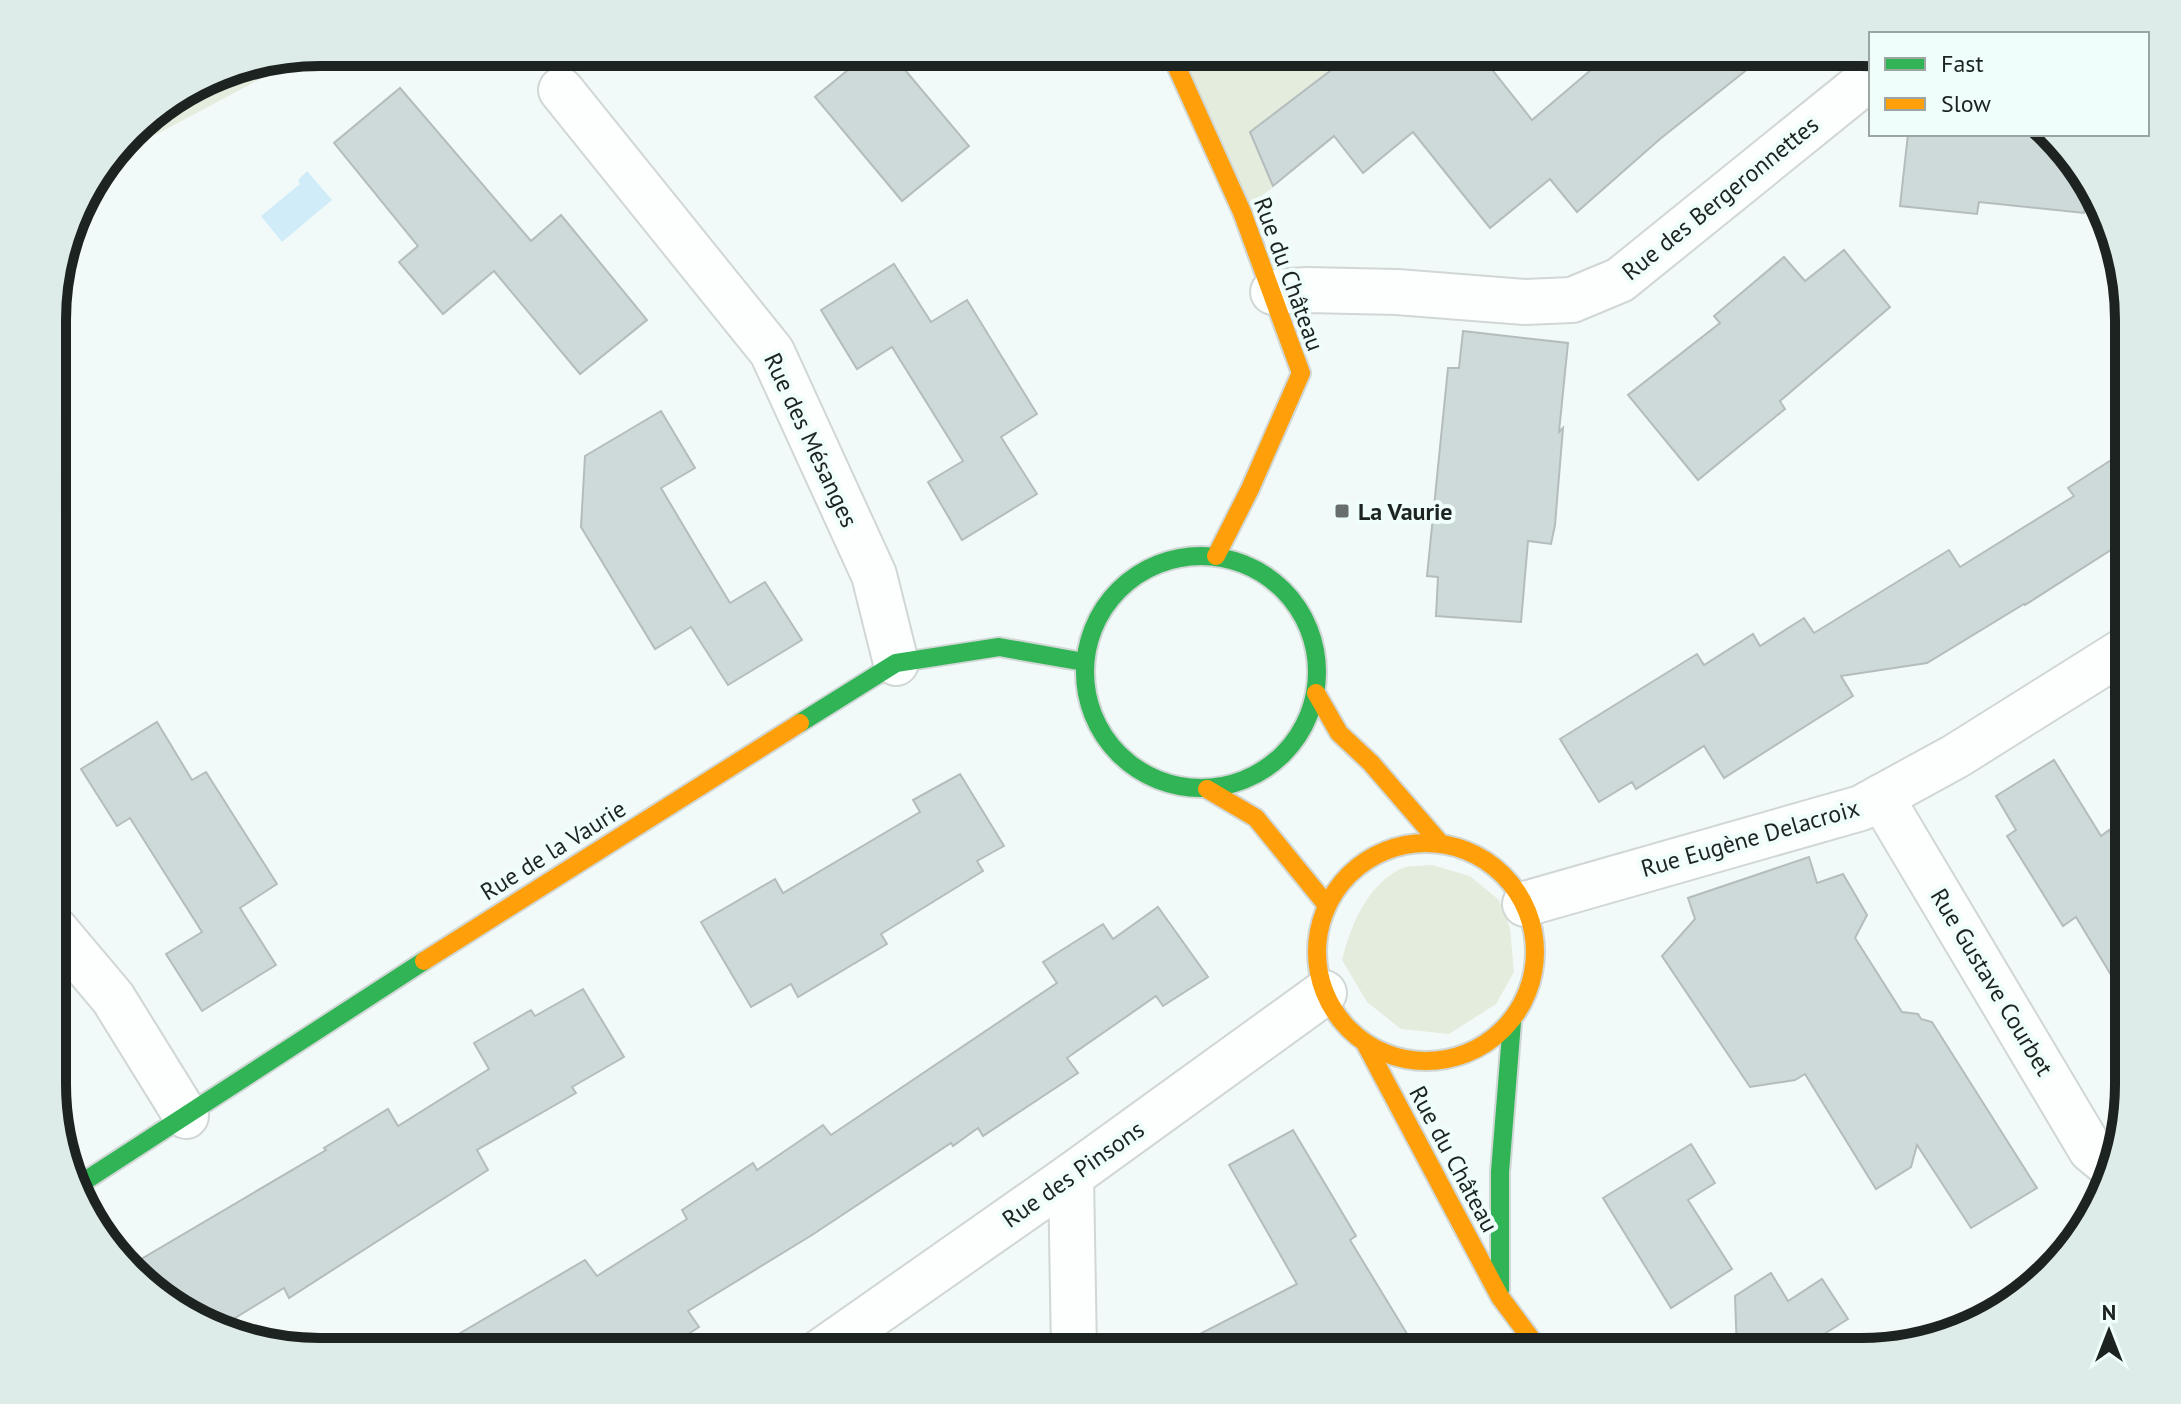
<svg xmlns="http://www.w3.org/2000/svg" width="2181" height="1404" font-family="'PT Sans',sans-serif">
<rect width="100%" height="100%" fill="#f2faf9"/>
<!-- green -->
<g fill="#e4ecde">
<polygon points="1170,52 1441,52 1242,212"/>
<polygon points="305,55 114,157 143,119 218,72"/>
<path d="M1432 865 1470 876 1499 900 1510 928 1514 972 1496 1004 1449 1034 1401 1029 1367 1002 1342 960C1351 925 1366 887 1400 869 1408 865 1422 866 1432 865Z"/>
</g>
<!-- water -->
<polygon fill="#d0ecf8" points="307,171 332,200 282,242 261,216 300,184 298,180"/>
<!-- building -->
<g fill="#cedada" stroke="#b5bcbc" stroke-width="2">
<polygon points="870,52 890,52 969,146 902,201 815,97"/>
<polygon points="1355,52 1478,52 1532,120 1612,52 1769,52 1660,139 1577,212 1550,179 1490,228 1413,132 1363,173 1334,136 1273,186 1250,132"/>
<polygon points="400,88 531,241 561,215 647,320 580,374 494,271 443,314 399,262 418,246 334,143"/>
<polygon points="1908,134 2044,134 2087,180 2084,213 1979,202 1977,214 1900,206"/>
<polygon points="1844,250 1890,307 1780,401 1785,409 1698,480 1628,395 1720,323 1714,316 1784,257 1805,281"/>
<polygon points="894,264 931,322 967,300 1037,414 1001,437 1037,494 962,540 928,482 963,461 892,347 857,369 821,310"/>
<polygon points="1463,331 1568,343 1559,432 1563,428 1555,525 1551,544 1528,541 1521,622 1436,616 1438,577 1427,576 1448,368 1459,368"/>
<polygon points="661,411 695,468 661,488 696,547 730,603 765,582 802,640 728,685 691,627 655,649 581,527 585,456"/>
<polygon points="2128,449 2128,539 2025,605 2024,604 1927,663 1841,676 1853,696 1724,778 1704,746 1636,789 1632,782 1599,802 1560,739 1697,654 1704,665 1753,634 1760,646 1804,618 1814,633 1949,550 1960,567 2074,496 2068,488"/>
<polygon points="157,722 192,780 206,772 277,884 240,908 276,965 202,1011 166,954 202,932 130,818 117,826 81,769"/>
<polygon points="2054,760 2101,836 2109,830 2128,862 2128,1003 2076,917 2063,926 2007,836 2016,830 1996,796"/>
<polygon points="960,774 1004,846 977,861 983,871 881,934 887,944 798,997 791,984 751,1007 701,922 775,879 783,893 920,812 913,800"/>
<polygon points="1809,857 1817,883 1843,874 1867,915 1855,938 1902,1012 1918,1014 1921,1019 1932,1022 2037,1188 1971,1228 1917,1145 1911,1167 1876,1189 1805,1074 1795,1080 1750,1087 1662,956 1695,919 1688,898"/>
<polygon points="1158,907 1208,977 1163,1006 1156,996 1067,1058 1078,1073 983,1136 978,1128 953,1146 951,1143 812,1235 688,1311 699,1327 661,1352 428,1352 585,1260 597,1276 687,1219 682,1210 753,1163 757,1170 823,1125 831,1135 1057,983 1043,962 1103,924 1113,939"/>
<polygon points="583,989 624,1057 572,1087 576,1093 477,1150 488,1170 289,1298 284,1288 217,1329 171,1306 146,1280 138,1261 326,1150 324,1148 388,1109 398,1126 489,1069 474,1043 531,1010 535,1016"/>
<polygon points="1293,1130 1356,1236 1350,1240 1418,1352 1165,1352 1297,1284 1229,1165"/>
<polygon points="1691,1144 1715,1183 1688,1200 1732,1269 1671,1308 1603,1198"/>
<polygon points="1771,1273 1788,1301 1822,1279 1848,1319 1797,1351 1737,1352 1735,1296"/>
</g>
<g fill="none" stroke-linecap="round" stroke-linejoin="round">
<!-- street casing -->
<g stroke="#d0d7d5" stroke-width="48">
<g id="street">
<polyline points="561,90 772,352 874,575 896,663"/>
<polyline points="1273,292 1307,290 1397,292 1525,302 1572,300 1620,280 1871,77"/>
<polyline points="1881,797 2091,1150 2107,1163"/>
<polyline points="1525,904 1861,808 1956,756 2128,648"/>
<polyline points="54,928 113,998 186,1116"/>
<polyline points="1071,1176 1074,1352"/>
<polyline points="820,1352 1071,1176 1324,993"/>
</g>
</g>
<!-- fast casing -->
<g stroke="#d0d7d5" stroke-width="22">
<g id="fast">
<circle cx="1201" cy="672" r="116"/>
<polyline points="800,723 896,663 999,647 1084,662"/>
<polyline points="77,1186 424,961"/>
<polyline points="1500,1290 1500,1172 1512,1022"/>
</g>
</g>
<!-- slow casing -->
<g stroke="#d0d7d5" stroke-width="22">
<g id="slow">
<polyline points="1170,52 1242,212 1301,373 1250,489 1216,556"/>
<polyline points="1316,693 1339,733 1371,763 1440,843"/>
<polyline points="1207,789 1256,818 1326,904"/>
<circle cx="1426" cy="952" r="109"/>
<polyline points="424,961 800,723"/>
<polyline points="1365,1043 1500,1297 1541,1352"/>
</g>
</g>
<!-- street -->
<use href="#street" stroke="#fdfefe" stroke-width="44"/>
<!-- fast -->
<use href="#fast" stroke="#30b455" stroke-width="18"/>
<!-- slow -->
<use href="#slow" stroke="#ff9f0a" stroke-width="18"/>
</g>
<!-- markers -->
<rect fill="#676e6d" stroke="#effefa" stroke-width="3" x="1334" y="503" width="16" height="16" rx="4"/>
<g text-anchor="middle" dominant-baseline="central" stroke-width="8" stroke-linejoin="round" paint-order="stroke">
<!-- street labels -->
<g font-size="24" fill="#1c2321" stroke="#effefa">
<text transform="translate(1720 198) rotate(-39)">Rue des Bergeronnettes</text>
<text transform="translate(1289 274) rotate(70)">Rue du Château</text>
<text transform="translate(811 440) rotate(65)">Rue des Mésanges</text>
<text transform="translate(1750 838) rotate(-16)">Rue Eugène Delacroix</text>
<text transform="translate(553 850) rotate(-32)">Rue de la Vaurie</text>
<text transform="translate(1992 982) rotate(59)">Rue Gustave Courbet</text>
<text transform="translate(1454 1159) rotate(62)">Rue du Château</text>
<text transform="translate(1073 1174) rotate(-35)">Rue des Pinsons</text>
</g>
<!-- poi labels -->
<g font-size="24" font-weight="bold" fill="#1c2321" stroke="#effefa" text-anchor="start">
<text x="1358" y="511">La Vaurie</text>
</g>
</g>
<!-- crop -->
<path d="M0 0H2181V1404H0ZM320 66H1861A254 254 0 0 1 2115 320V1084A254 254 0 0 1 1861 1338H320A254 254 0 0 1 66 1084V320A254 254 0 0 1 320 66Z" fill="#deece9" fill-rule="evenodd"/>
<path fill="none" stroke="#1c2321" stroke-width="10" d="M320 66H1861A254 254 0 0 1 2115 320V1084A254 254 0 0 1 1861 1338H320A254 254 0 0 1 66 1084V320A254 254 0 0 1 320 66Z"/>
<!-- legend -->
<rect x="1869" y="32" width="280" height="104" fill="#effefa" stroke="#9ba6a3" stroke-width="2"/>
<rect x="1885" y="58" width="40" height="12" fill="#30b455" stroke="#9ba6a3" stroke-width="2"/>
<text x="1941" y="72" font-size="24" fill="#1c2321">Fast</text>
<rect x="1885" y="98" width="40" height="12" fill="#ff9f0a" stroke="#9ba6a3" stroke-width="2"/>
<text x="1941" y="112" font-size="24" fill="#1c2321">Slow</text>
<!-- north arrow -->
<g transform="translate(2109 1332)" stroke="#effefa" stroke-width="6" paint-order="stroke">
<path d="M0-6L14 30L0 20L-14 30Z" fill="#1c2321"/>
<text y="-12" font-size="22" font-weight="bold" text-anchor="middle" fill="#1c2321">N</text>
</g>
</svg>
